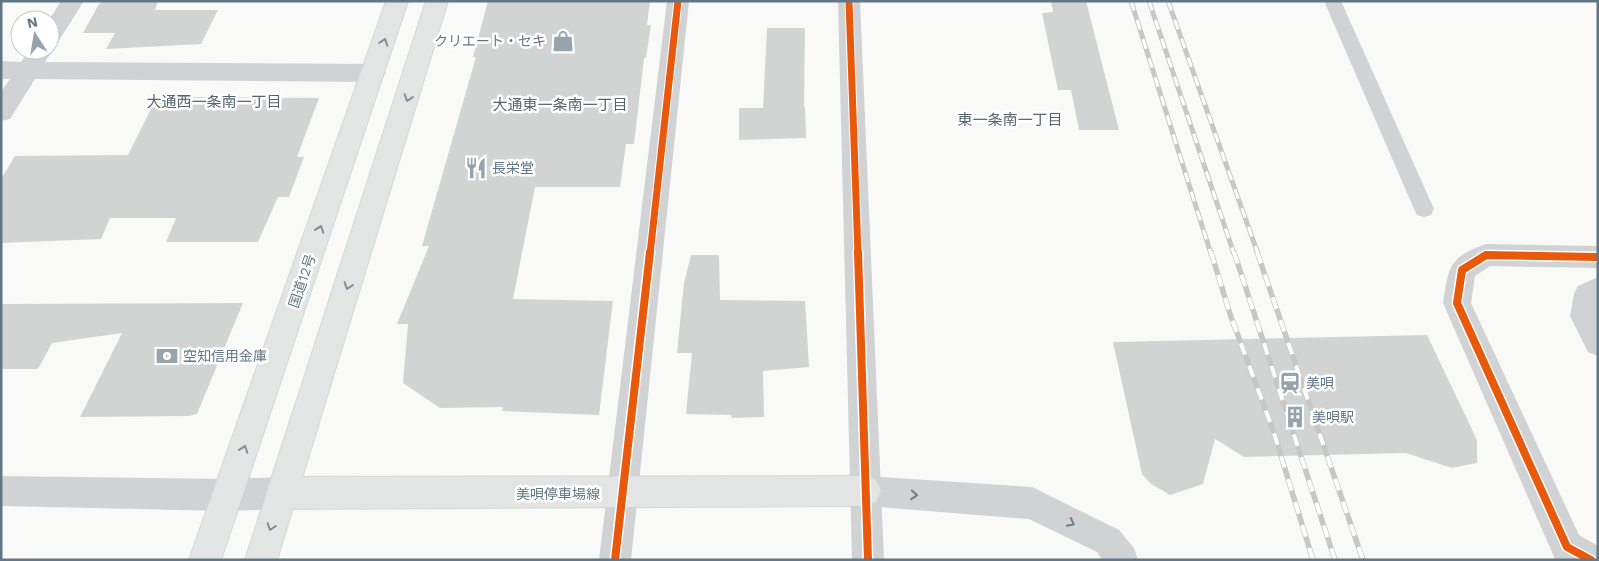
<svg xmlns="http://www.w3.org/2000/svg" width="1599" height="561" font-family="'Work Sans','Noto Sans JP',sans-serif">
<rect width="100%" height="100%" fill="#f9f9f8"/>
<!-- building -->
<g fill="#d2d4d4">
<polygon points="104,1 158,1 155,10 218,10 201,44 106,49 115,33 83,33 99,4"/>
<polygon points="488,1 650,1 647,25 651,25 646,58 644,58 634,144 626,144 620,187 535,187 513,299 613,301 599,415 502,411 503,407 440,408 403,383 408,324 397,324 429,246 422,246 476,57 473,57"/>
<polygon points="1051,1 1086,1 1119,130 1079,130 1071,90 1058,90 1042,13 1053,12"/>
<polygon points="767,28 805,28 804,107 805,107 806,138 739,140 739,108 763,108"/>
<polygon points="157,97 319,98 297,157 304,157 289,197 278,197 258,242 166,242 176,218 110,218 101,239 1,243 1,179 15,156 128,155"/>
<polygon points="691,255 719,255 720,300 805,301 809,367 763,371 764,417 732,418 731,415 686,414 692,353 677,353 684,283"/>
<polygon points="243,303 197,414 188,416 80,417 122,333 52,343 38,369 1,369 1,304"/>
<polygon points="1427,335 1477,440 1477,463 1452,468 1406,453 1244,457 1215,439 1203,484 1170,495 1151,484 1142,474 1113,342"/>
</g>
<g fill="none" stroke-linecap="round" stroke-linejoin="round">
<!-- secondary casing -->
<g stroke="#d5d7d7" stroke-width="2">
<polygon id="secondary" points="865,476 876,480 881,491 876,502 865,506 282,509 271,504 266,493 271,482 282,477"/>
</g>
<!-- trunk casing -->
<g stroke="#d6d7d7" stroke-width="2">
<g id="trunk">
<polygon points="386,1 408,1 221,560 189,560"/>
<polygon points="426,1 448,1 277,560 245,560"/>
</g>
</g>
<!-- service -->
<polygon fill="#d0d2d3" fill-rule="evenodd" points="1324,1 1341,1 1434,209 1431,215 1424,217 1417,215 1414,209"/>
<!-- minor -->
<g fill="#d0d2d3" fill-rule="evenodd">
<polygon points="61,1 84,1 58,42 50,44 49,20"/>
<polygon points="667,1 689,1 631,560 599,560"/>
<polygon points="50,46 53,50 45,62 374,64 382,67 386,73 382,79 374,82 35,79 10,119 1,121 1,92 10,79 1,79 1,61 21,62 29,50 50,50"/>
<path d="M1486 244 1598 246V268L1490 266 1475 276 1471 303 1579 535 1598 546V560L1555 559 1443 303C1449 267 1448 257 1486 244Z"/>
<polygon points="1598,277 1598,356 1588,352 1570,316 1574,294 1578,286"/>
<polygon points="865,476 1032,487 1119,530 1134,548 1138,560 1102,560 1097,552 1029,519 865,506 854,502 849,491 854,480"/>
</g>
<!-- tertiary -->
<g fill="#d0d2d3" fill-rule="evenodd">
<polygon points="838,1 860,1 884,560 852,560"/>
<polygon points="1,476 228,479 282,477 293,482 298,493 293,504 282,509 228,511 1,506"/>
</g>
<!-- secondary -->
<use href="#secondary" fill="#e3e4e4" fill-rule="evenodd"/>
<!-- trunk -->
<use href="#trunk" fill="#e3e4e4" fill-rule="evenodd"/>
<!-- rail-far1 casing -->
<g stroke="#c6c8c8" stroke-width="5">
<g id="rail-far1">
<polyline points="1131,1 1211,254"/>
<polyline points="1149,1 1234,254"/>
<polyline points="1168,1 1258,254"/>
</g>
</g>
<!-- rail casing -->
<g stroke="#c6c8c8" stroke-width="5.5">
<g id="rail">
<polyline points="1211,252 1230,314 1273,430 1313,560"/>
<polyline points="1234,252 1335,560"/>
<polyline points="1257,252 1363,560"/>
</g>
</g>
<!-- rail-far1 -->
<use href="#rail-far1" stroke="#fff" stroke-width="3" stroke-dasharray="10" stroke-linecap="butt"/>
<!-- rail -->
<use href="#rail" stroke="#fff" stroke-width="4" stroke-dasharray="12" stroke-linecap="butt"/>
<!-- cycleway-far1 casing -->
<g stroke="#fff" stroke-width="9">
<g id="cycleway-far1">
<polyline points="849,1 858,254"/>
<polyline points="650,254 678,1"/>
</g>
</g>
<!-- cycleway casing -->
<g stroke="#fff" stroke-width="11">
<g id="cycleway">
<polyline points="858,252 868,560"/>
<polyline points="615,560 650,252"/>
<polyline points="1591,560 1567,547 1457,303 1462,270 1486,255 1598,257"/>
</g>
</g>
<!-- cycleway-far1 -->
<use href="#cycleway-far1" stroke="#e8590c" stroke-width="7"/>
<!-- cycleway -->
<use href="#cycleway" stroke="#e8590c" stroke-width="8"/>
</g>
<!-- one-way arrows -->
<defs><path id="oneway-chevron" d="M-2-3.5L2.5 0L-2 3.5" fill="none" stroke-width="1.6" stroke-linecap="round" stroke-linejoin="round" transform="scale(1.25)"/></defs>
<g stroke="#7b8d98">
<use href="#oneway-chevron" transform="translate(384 42) rotate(-72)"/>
<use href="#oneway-chevron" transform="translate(408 98) rotate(108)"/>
<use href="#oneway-chevron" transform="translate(320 229) rotate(-71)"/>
<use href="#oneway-chevron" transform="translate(348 286) rotate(108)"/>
<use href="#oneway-chevron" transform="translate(244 449) rotate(-71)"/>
<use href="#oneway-chevron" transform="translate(271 527) rotate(108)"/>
</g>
<g stroke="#6c808d">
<use href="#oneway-chevron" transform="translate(914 495) rotate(4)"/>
<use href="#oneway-chevron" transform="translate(1071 523) rotate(27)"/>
</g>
<!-- icons -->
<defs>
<g id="shop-bare" transform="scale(1.725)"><path d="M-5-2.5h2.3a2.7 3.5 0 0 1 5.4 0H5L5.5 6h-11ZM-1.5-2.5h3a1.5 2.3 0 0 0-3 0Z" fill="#96a4ad" stroke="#fff" stroke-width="2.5" paint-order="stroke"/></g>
<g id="restaurant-bare" transform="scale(1.725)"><path d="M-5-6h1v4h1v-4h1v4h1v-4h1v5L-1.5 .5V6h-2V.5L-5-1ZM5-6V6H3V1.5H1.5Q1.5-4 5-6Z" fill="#96a4ad" stroke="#fff" stroke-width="2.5" paint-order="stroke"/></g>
<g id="bank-bare" transform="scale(1.725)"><path d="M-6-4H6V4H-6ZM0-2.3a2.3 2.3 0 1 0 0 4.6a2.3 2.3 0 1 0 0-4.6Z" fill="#96a4ad" stroke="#fff" stroke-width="2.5" paint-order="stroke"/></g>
<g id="station-bare" transform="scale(1.725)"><path d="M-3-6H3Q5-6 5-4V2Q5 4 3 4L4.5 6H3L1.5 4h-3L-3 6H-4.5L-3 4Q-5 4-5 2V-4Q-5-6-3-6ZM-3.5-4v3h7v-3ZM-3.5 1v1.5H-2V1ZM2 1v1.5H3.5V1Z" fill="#96a4ad" stroke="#fff" stroke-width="2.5" paint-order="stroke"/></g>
<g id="building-bare" transform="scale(1.725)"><path d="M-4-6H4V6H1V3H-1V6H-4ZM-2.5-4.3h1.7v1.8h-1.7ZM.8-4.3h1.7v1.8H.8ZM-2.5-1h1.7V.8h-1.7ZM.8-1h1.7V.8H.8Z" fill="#96a4ad" stroke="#fff" stroke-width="2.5" paint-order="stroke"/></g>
</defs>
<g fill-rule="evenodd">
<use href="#shop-bare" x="563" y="41"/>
<use href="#restaurant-bare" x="476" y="168"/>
<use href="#bank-bare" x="167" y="356"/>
<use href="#station-bare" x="1290" y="383"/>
<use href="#building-bare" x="1295" y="417"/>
</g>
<g text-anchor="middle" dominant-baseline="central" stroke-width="5" stroke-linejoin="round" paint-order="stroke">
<!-- poi labels -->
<g font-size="14" fill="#617785" stroke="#fff" text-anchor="start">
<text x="546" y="41" text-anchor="end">クリエート・セキ</text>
<text x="492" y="168">長栄堂</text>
<text x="183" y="356">空知信用金庫</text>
<text x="1306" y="383">美唄</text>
<text x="1312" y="417">美唄駅</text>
</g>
<!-- street labels -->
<g font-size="14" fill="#617785" stroke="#fff">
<text transform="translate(302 281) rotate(-71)">国道12号</text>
<text x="558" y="494">美唄停車場線</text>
</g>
<!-- neighbourhood labels -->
<g font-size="15" fill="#54656f" stroke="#fff">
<text x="214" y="102">大通西一条南一丁目</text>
<text x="560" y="105">大通東一条南一丁目</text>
<text x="1010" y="120">東一条南一丁目</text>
</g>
</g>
<!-- border -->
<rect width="1599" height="561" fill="none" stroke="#617785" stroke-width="5"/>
<!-- north arrow -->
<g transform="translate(35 35) rotate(348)"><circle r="24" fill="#ffffff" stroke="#c0c9ce"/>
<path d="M0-4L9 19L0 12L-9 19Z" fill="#96a4ad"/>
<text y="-8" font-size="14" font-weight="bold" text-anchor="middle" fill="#617785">N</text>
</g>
</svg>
